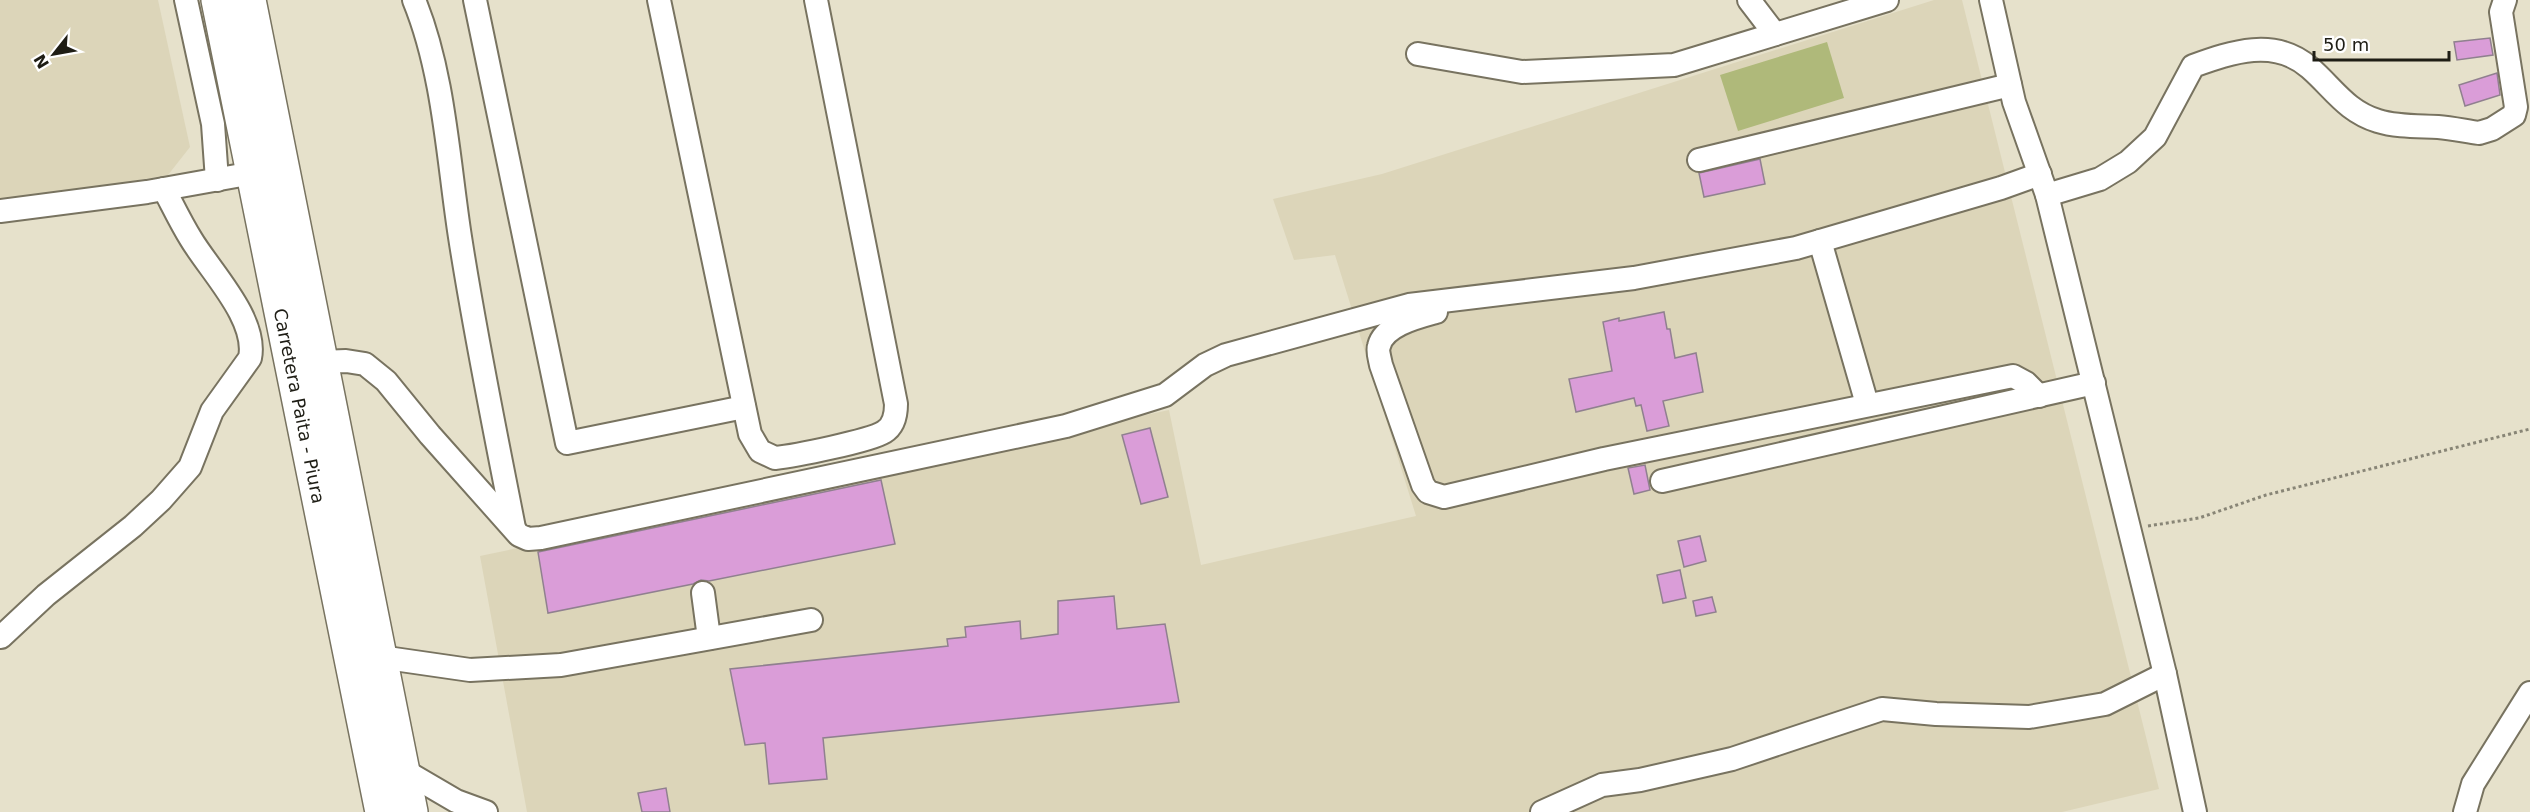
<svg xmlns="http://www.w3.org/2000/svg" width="2530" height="812" font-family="'DejaVu Sans',sans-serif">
<rect width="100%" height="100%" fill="#e6e1cb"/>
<!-- built -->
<g fill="#dcd5b9">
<polygon points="0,0 158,0 190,147 168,175 0,204"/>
<polygon points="1934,0 1962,0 2159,789 2062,812 527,812 480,556 1169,410 1201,565 1416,516 1335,255 1294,260 1273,199 1382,174"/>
</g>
<!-- green -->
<polygon fill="#afb97a" points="1827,42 1844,98 1738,131 1720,75"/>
<!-- building -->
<g fill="#da9dd8" stroke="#90808f" stroke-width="1.5">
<polygon points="2490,38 2493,55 2457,60 2454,42"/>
<polygon points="2497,73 2500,95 2465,106 2459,85"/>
<polygon points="1760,159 1765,184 1704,197 1699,173"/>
<polygon points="1664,312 1667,329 1670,329 1675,358 1696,353 1703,392 1663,401 1669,426 1647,431 1641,405 1636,406 1634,398 1576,412 1569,379 1612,371 1603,322 1619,318 1619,321"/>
<polygon points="1150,428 1168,497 1141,504 1122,435"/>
<polygon points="1645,465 1650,490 1634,494 1628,468"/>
<polygon points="881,480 895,544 709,581 701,580 693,584 548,613 538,552"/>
<polygon points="1700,536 1706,561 1684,567 1678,541"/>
<polygon points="1680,570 1686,598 1663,603 1657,575"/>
<polygon points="1114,596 1117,629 1165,624 1179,702 823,738 827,779 769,784 765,743 745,745 730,669 948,646 947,639 966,637 965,627 1020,621 1021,639 1058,634 1058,601"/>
<polygon points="1712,597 1716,612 1696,616 1693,601"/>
<polygon points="666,788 670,812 642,812 638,793"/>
</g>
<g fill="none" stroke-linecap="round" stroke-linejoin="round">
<!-- minor casing -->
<g stroke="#787360" stroke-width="26">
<g id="minor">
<polyline points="186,0 213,124 217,180"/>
<path d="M414 0C444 73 448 159 460 237 475 334 495 431 514 528"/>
<polyline points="475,0 567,443 744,407"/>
<path d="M659 0 750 434 760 451 775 458C794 456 870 441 884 432 894 426 896 414 896 404L816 0"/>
<polyline points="1749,0 1775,34"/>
<polyline points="1991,0 2014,102 2047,195 2165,674 2195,812"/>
<polyline points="1418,54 1522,72 1674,65 1887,0"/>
<polyline points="1699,160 2010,85"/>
<path d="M2047 195 2100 179 2128 162 2155 137 2193 66C2232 52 2275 37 2310 68 2334 89 2346 111 2378 121 2397 127 2418 126 2438 127 2451 128 2465 131 2479 133L2492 129 2514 115 2516 107 2501 12 2505 0"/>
<polyline points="0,211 147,192 253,173"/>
<polyline points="1820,241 1867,404"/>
<path d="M1436 312C1418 317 1384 325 1379 346 1377 351 1380 359 1381 365L1423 485 1428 492 1444 497 1604 459 2013 376 2026 383 2039 396"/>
<polyline points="320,362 346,361 365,364 386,381 430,435 519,535 528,539 541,538 1066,426 1165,395 1205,365 1226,355 1409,305 1634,278 1796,248 2001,188 2040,174"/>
<polyline points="1662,481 2094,383"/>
<polyline points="703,593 709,638"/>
<path d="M1 637 46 595 133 526 161 500 190 467 212 411 250 358C258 319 210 271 191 239 181 223 173 206 164 189"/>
<polyline points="380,657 470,670 561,665 811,620"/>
<polyline points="403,770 456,801 486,812"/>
<polyline points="1542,812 1602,785 1640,780 1732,759 1882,709 1936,714 2029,717 2105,704 2165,674"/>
<polyline points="2465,812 2473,784 2530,693"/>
</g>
</g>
<!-- highway casing -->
<g stroke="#787360" stroke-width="36">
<g id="highway">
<path id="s1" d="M218 0 382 812"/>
<polyline points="249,0 411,812"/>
</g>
</g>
<!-- path -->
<polyline stroke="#888576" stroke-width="3" stroke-dasharray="3 3" stroke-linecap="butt" points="2148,526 2199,518 2266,495 2530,429"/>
<!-- minor -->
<use href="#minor" stroke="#fff" stroke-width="22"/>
<!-- highway -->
<use href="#highway" stroke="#fff" stroke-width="33"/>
</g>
<g text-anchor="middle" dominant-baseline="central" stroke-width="4.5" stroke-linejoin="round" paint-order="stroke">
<!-- street labels -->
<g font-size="18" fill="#1e1d15" stroke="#fff">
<text stroke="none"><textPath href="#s1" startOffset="414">Carretera Paita - Piura</textPath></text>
</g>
</g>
<!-- north arrow -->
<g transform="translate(54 54) rotate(239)" stroke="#ffffff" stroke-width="4.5" paint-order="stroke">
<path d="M0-4.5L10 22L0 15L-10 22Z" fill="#1e1d15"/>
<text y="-9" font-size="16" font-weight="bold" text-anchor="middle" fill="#1e1d15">N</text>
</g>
<!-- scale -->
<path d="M2314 51v9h135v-9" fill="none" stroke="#1e1d15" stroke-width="3"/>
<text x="2323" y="51" font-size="18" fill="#1e1d15" stroke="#ffffff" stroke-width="4.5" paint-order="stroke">50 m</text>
</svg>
